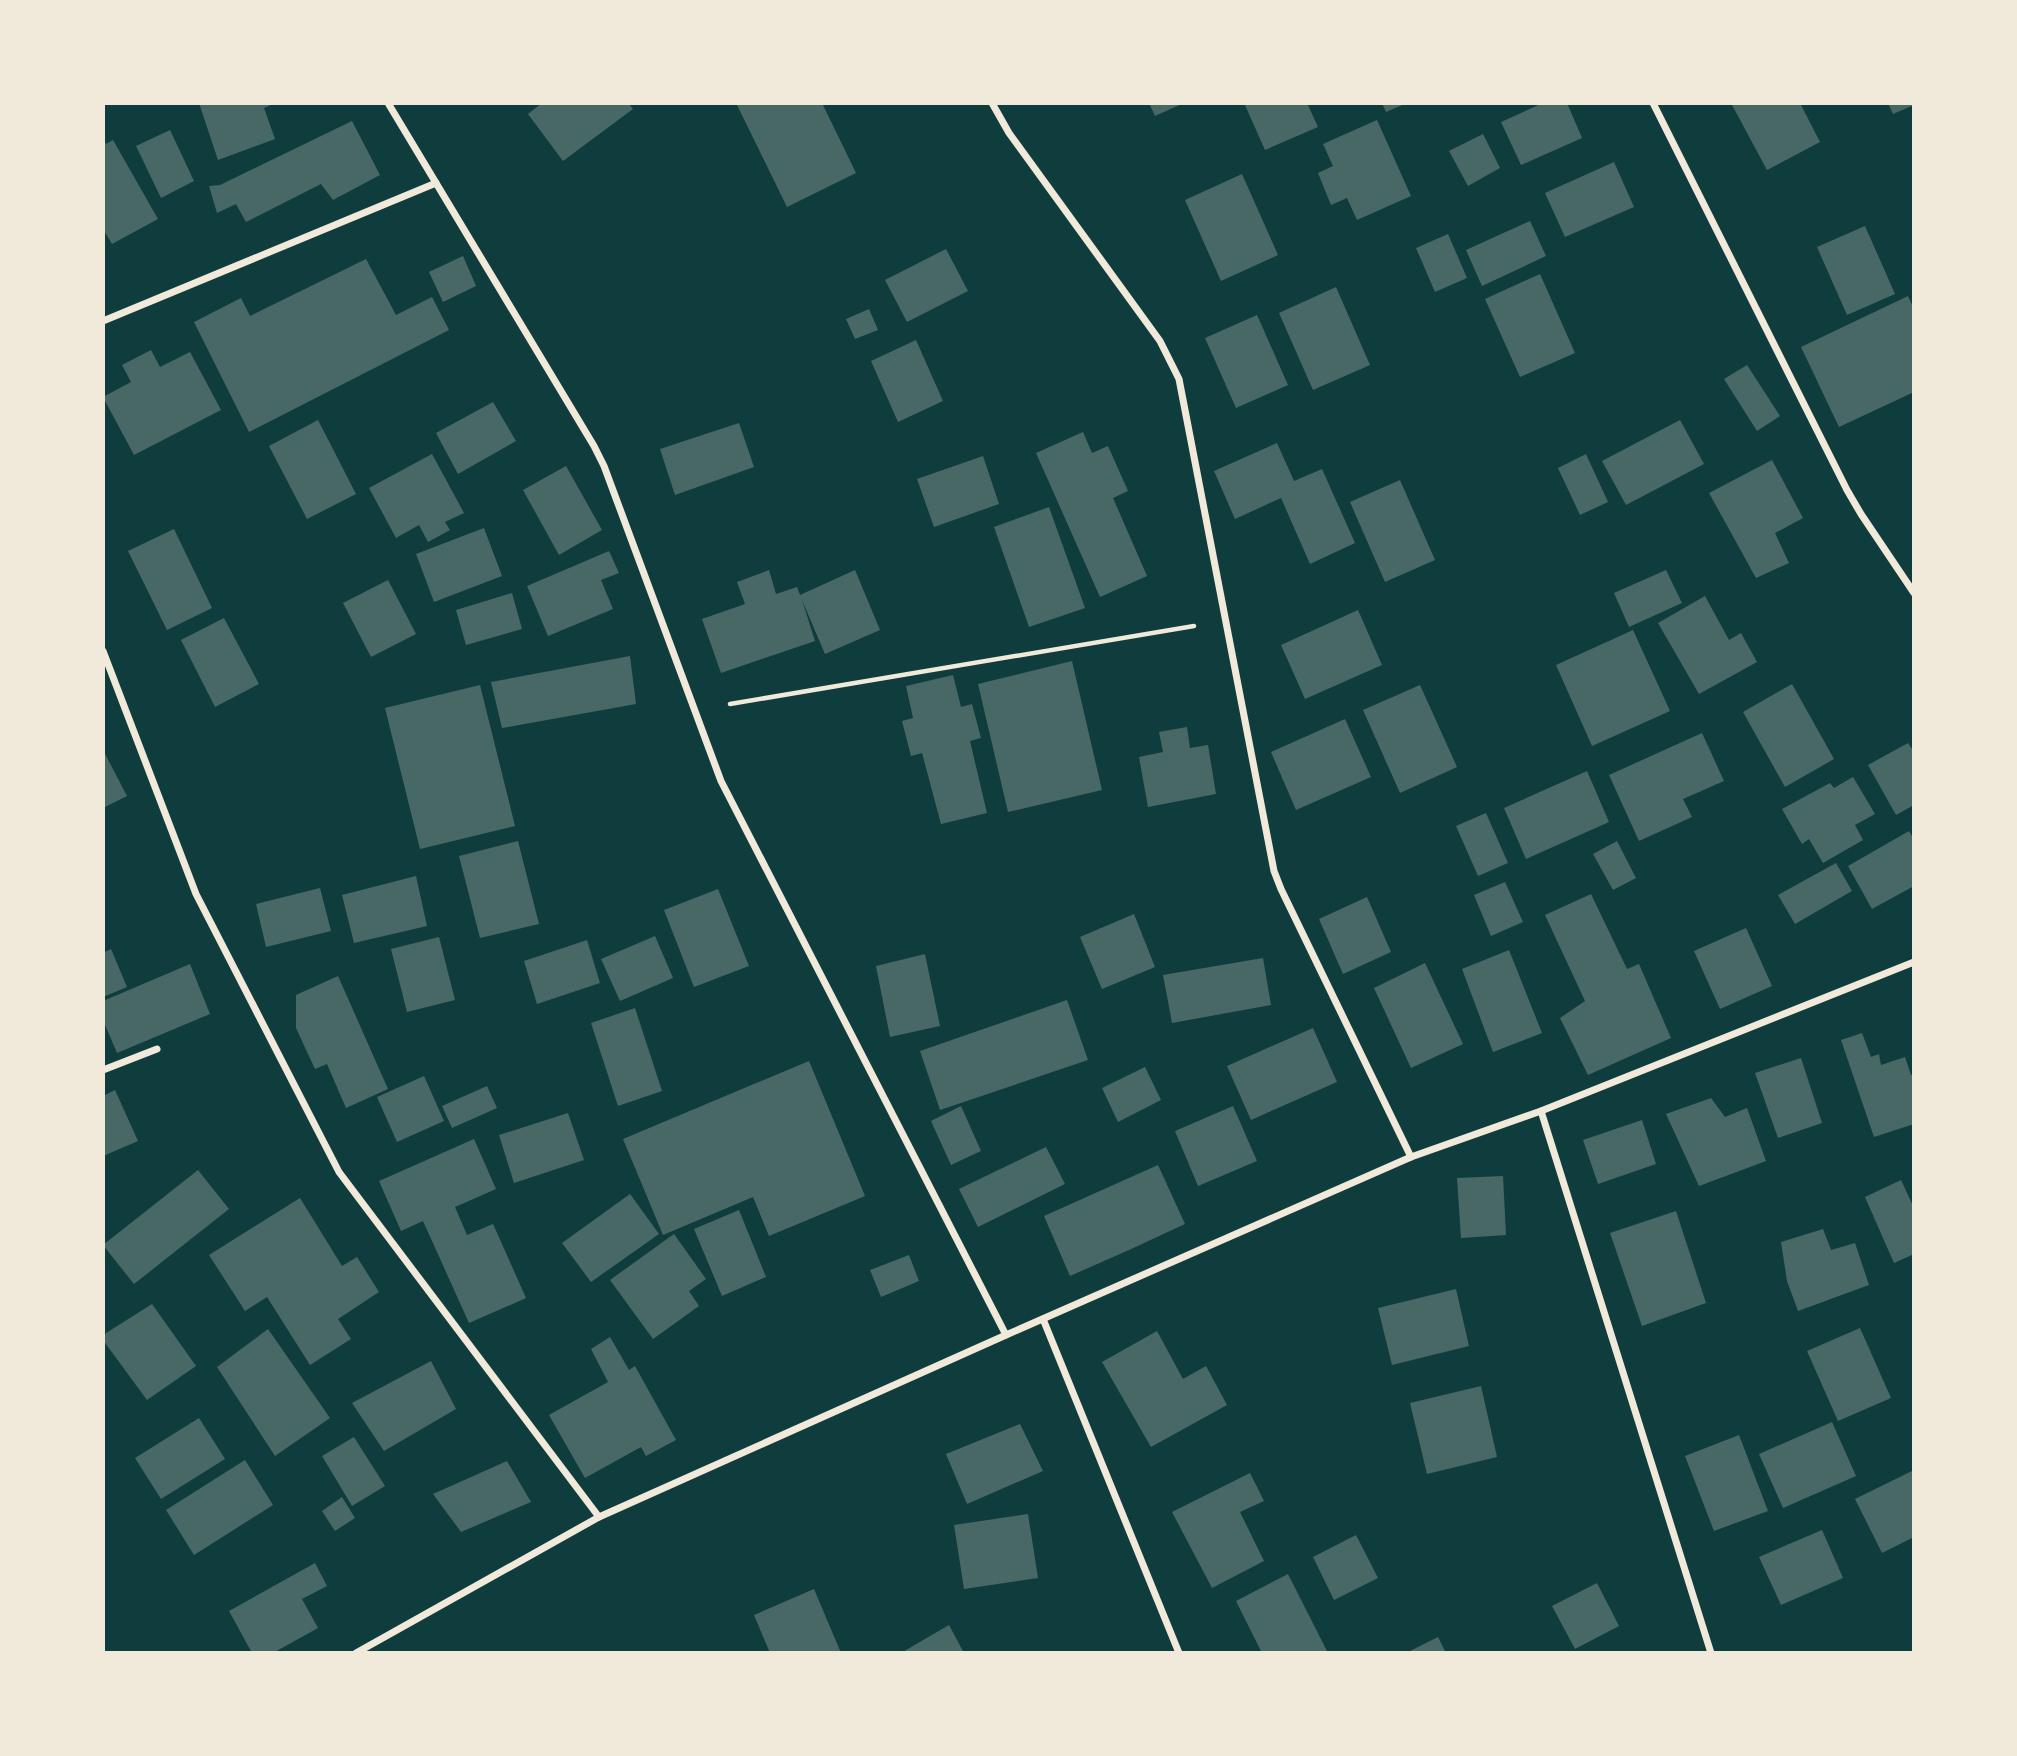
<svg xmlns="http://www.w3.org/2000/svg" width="2017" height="1756" font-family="'IBM Plex Serif',serif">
<rect width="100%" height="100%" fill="#0f3d3e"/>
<!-- building -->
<g fill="#486865">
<polygon points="199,103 275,103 264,108 275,139 218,160"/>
<polygon points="542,103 628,103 633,109 563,161 528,114"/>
<polygon points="736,103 822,103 856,173 787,207"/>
<polygon points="1149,103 1184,103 1155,116"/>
<polygon points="1250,103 1307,103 1318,127 1265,150 1245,105"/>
<polygon points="1382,103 1407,103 1386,112"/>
<polygon points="1543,103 1567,103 1582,138 1521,165 1501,122"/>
<polygon points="1731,103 1800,103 1820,142 1767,170"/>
<polygon points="1888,103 1914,103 1914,105 1893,114"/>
<polygon points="1377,120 1411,196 1357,220 1347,198 1331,205 1318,173 1333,166 1323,144"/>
<polygon points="352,121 380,175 333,200 321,184 246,222 236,204 217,213 209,186 220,185"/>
<polygon points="170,130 194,181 161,198 136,146"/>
<polygon points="1483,134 1500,168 1468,186 1449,151"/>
<polygon points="103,138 106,144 113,140 158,219 112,244 103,229"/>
<polygon points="1614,162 1634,207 1565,237 1545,193"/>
<polygon points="1242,174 1278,255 1221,281 1185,200"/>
<polygon points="1530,221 1546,256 1482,286 1466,250"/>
<polygon points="1865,226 1895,294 1847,315 1817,247"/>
<polygon points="1448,234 1467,278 1435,292 1416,248"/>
<polygon points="946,249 968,291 907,322 885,280"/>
<polygon points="463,256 476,286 443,302 429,272"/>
<polygon points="366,259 396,315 432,297 449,330 249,432 194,322 241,298 250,316"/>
<polygon points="1540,274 1575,353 1520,377 1485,299"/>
<polygon points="1336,287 1370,365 1313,390 1279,313"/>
<polygon points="1908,296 1914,309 1914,392 1839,427 1801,347"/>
<polygon points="869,309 878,330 855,339 846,319"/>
<polygon points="1257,315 1288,385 1236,408 1205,338"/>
<polygon points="916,340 943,401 898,422 871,361"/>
<polygon points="151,350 160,367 190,352 221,410 134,455 103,397 131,382 122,365"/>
<polygon points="1747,365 1780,416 1757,431 1724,379"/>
<polygon points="493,402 516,441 458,474 436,433"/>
<polygon points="318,420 356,494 307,519 269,446"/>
<polygon points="1680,420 1704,464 1626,505 1602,461"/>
<polygon points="739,423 754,467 675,495 660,449"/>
<polygon points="1083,432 1092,453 1108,446 1128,491 1113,498 1147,576 1100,597 1036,453"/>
<polygon points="1277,443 1294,481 1322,469 1355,543 1310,564 1281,498 1235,519 1214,471"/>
<polygon points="432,454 464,513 445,522 450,530 428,542 419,525 396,538 369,488"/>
<polygon points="1586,454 1608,502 1580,515 1558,468"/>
<polygon points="983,456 999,504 934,527 917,479"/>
<polygon points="1772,460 1803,518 1775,533 1789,563 1756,578 1709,493"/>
<polygon points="566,466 602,530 559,555 523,490"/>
<polygon points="1400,480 1435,560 1385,582 1350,502"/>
<polygon points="1049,507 1085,608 1029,627 994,527"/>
<polygon points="484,528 502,576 434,602 416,554"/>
<polygon points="174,529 212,608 167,630 128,551"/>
<polygon points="609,551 619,573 601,580 613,609 548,636 527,586"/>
<polygon points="769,570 776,594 797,587 800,595 855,570 880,630 825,654 802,600 815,641 721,673 702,619 745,604 737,582"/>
<polygon points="1666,570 1682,603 1629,627 1614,593"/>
<polygon points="388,580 416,634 371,657 343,603"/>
<polygon points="512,593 522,629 466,645 456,610"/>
<polygon points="1705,596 1729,640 1741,633 1757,662 1699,694 1658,623"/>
<polygon points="1358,610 1382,665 1305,699 1281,645"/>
<polygon points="224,618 259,684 215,707 181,640"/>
<polygon points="1633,630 1670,711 1592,746 1556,665"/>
<polygon points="630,656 636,704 502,728 491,682"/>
<polygon points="1072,661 1102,790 1008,812 978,684"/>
<polygon points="953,675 961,707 972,704 981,738 970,741 987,813 941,824 922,753 911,756 902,721 913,718 906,686"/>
<polygon points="1792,684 1834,759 1785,787 1743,712"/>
<polygon points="480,685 515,826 420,849 385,708"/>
<polygon points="1420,685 1457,767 1400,793 1363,710"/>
<polygon points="1345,719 1371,777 1296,810 1271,752"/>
<polygon points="1187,727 1190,748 1208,745 1216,794 1148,807 1139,757 1163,752 1159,732"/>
<polygon points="1702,733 1724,781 1683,799 1692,817 1639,841 1609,775"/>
<polygon points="1908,743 1914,752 1914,805 1896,815 1868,765"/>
<polygon points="103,750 127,796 103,808"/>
<polygon points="1587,771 1609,822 1526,859 1504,808"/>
<polygon points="1853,777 1875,814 1855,825 1863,840 1823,863 1809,839 1802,844 1782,809 1830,783 1834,788"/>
<polygon points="1486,813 1508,863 1478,876 1456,826"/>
<polygon points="1909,831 1914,840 1914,886 1872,909 1848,866"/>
<polygon points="518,841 539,924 480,938 459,856"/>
<polygon points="1617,841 1636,878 1613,890 1593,854"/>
<polygon points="1836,863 1852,891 1795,924 1778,895"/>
<polygon points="416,876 427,926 354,943 342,895"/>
<polygon points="1505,882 1523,922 1491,936 1474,895"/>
<polygon points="320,888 331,931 266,947 256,904"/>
<polygon points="718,889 749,966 694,987 664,910"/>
<polygon points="1591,894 1627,969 1639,964 1671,1038 1588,1075 1560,1018 1585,1001 1545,915"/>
<polygon points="1367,897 1391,952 1343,974 1319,919"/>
<polygon points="1134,914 1155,967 1102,989 1080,937"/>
<polygon points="1746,928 1772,986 1720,1009 1694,951"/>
<polygon points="655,936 673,978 620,1001 601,959"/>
<polygon points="439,937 455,1000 407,1012 391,949"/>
<polygon points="587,940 600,983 537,1004 524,961"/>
<polygon points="111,949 127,987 103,997 103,953"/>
<polygon points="1509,950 1542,1033 1493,1052 1462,969"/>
<polygon points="925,954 940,1026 890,1037 876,966"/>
<polygon points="1263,958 1271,1005 1172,1023 1163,975"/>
<polygon points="1425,963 1463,1044 1411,1068 1374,988"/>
<polygon points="190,964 210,1014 117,1053 103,1020 103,1001"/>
<polygon points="338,976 388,1089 346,1108 327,1064 315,1069 296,1028 296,995"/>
<polygon points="1067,1000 1088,1060 940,1110 920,1051"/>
<polygon points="635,1008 662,1091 618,1106 591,1023"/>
<polygon points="1313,1028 1337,1082 1251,1120 1227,1066"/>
<polygon points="1862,1033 1871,1057 1879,1054 1881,1065 1905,1057 1911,1075 1914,1074 1914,1124 1874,1137 1841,1040"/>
<polygon points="1801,1058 1822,1123 1778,1138 1755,1073"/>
<polygon points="809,1061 865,1196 769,1236 753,1197 663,1235 623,1139"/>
<polygon points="1145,1067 1161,1100 1118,1122 1102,1088"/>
<polygon points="424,1076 444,1121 397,1142 377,1097"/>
<polygon points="487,1086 497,1108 452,1128 442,1106"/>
<polygon points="115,1090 138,1141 103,1156 103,1096"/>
<polygon points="1711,1098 1725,1117 1747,1108 1766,1161 1699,1186 1666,1114"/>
<polygon points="961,1106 981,1151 951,1165 931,1121"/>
<polygon points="1233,1106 1257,1161 1198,1186 1175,1131"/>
<polygon points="568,1113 584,1160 514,1183 499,1135"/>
<polygon points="1642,1120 1656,1164 1598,1184 1583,1140"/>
<polygon points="474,1139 496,1189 455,1207 467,1235 493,1224 526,1298 469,1323 423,1221 401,1231 379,1181"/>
<polygon points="1046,1147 1065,1184 978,1227 959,1189"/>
<polygon points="1158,1165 1185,1224 1129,1250 1070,1276 1044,1216"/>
<polygon points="198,1170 229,1209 134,1284 103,1245"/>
<polygon points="1503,1176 1506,1235 1461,1238 1457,1178"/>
<polygon points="1901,1180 1914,1208 1914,1254 1894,1263 1865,1197"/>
<polygon points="630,1194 659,1234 591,1282 562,1243"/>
<polygon points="300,1198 342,1266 357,1257 379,1292 338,1319 351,1339 310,1365 267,1297 245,1311 209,1255"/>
<polygon points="739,1210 766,1277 722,1296 694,1229"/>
<polygon points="1676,1211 1706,1303 1642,1326 1610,1233"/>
<polygon points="1823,1229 1831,1250 1855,1243 1869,1285 1798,1311 1787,1281 1781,1242"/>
<polygon points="674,1234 706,1279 689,1291 699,1306 653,1339 610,1280"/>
<polygon points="909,1255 919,1281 881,1297 870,1270"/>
<polygon points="1456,1289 1469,1346 1392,1365 1378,1308"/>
<polygon points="152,1304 196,1366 147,1400 103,1340 103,1335"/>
<polygon points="1860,1328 1891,1398 1838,1421 1807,1351"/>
<polygon points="268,1329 330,1418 275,1456 217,1367"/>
<polygon points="1157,1331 1183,1379 1206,1366 1227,1405 1151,1447 1102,1362"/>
<polygon points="610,1337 629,1370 635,1366 676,1440 646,1456 641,1447 585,1478 549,1415 608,1382 591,1349"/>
<polygon points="431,1361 456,1409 384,1451 352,1403"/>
<polygon points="1481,1386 1497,1457 1427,1474 1410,1403"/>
<polygon points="199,1418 225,1459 161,1499 135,1458"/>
<polygon points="1832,1422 1856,1476 1783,1508 1759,1454"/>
<polygon points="1020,1424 1043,1471 967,1504 946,1454"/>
<polygon points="1739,1435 1768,1511 1714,1531 1685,1456"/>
<polygon points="354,1437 385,1486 352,1506 322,1456"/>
<polygon points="245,1460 273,1505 194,1555 166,1510"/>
<polygon points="507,1461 531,1502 461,1532 433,1494"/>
<polygon points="1914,1470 1914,1537 1882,1553 1855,1499"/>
<polygon points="1250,1473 1264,1501 1240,1512 1264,1561 1212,1588 1172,1512"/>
<polygon points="342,1497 355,1518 335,1531 322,1511"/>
<polygon points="1028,1514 1038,1578 964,1589 954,1525"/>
<polygon points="1822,1530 1843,1578 1781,1605 1759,1557"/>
<polygon points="1356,1535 1378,1578 1334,1600 1313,1557"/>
<polygon points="315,1563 327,1586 302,1599 318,1628 273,1653 252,1653 229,1611"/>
<polygon points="1288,1574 1328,1653 1262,1653 1236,1601"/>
<polygon points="1597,1583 1619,1626 1575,1649 1552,1606"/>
<polygon points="814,1589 841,1653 770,1653 754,1615"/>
<polygon points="949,1625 964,1653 901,1653"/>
<polygon points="1438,1637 1446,1653 1406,1653"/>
</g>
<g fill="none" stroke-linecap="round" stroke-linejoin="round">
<!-- path -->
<polyline stroke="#f1e9da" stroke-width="4.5" points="730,704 1194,626"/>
<!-- minor -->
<g stroke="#f1e9da" stroke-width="7">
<polyline points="388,103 594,446 604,466 721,781 1006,1335"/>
<polyline points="992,103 1009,133 1160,341 1179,379 1274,871 1281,889 1411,1157"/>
<polyline points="1653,103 1847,490 1861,514 1914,593"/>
<polyline points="103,321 436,183"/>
<polyline points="103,651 196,894 339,1172 599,1517"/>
<polyline points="103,1070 157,1049"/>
<polyline points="1541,1111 1711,1653"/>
<polyline points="1043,1319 1179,1653"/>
<polyline points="356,1653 599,1517 1006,1335 1411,1157 1541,1111 1914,962"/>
</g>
</g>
<!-- border -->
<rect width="2017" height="1756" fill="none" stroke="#f1e9da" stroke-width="210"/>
</svg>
